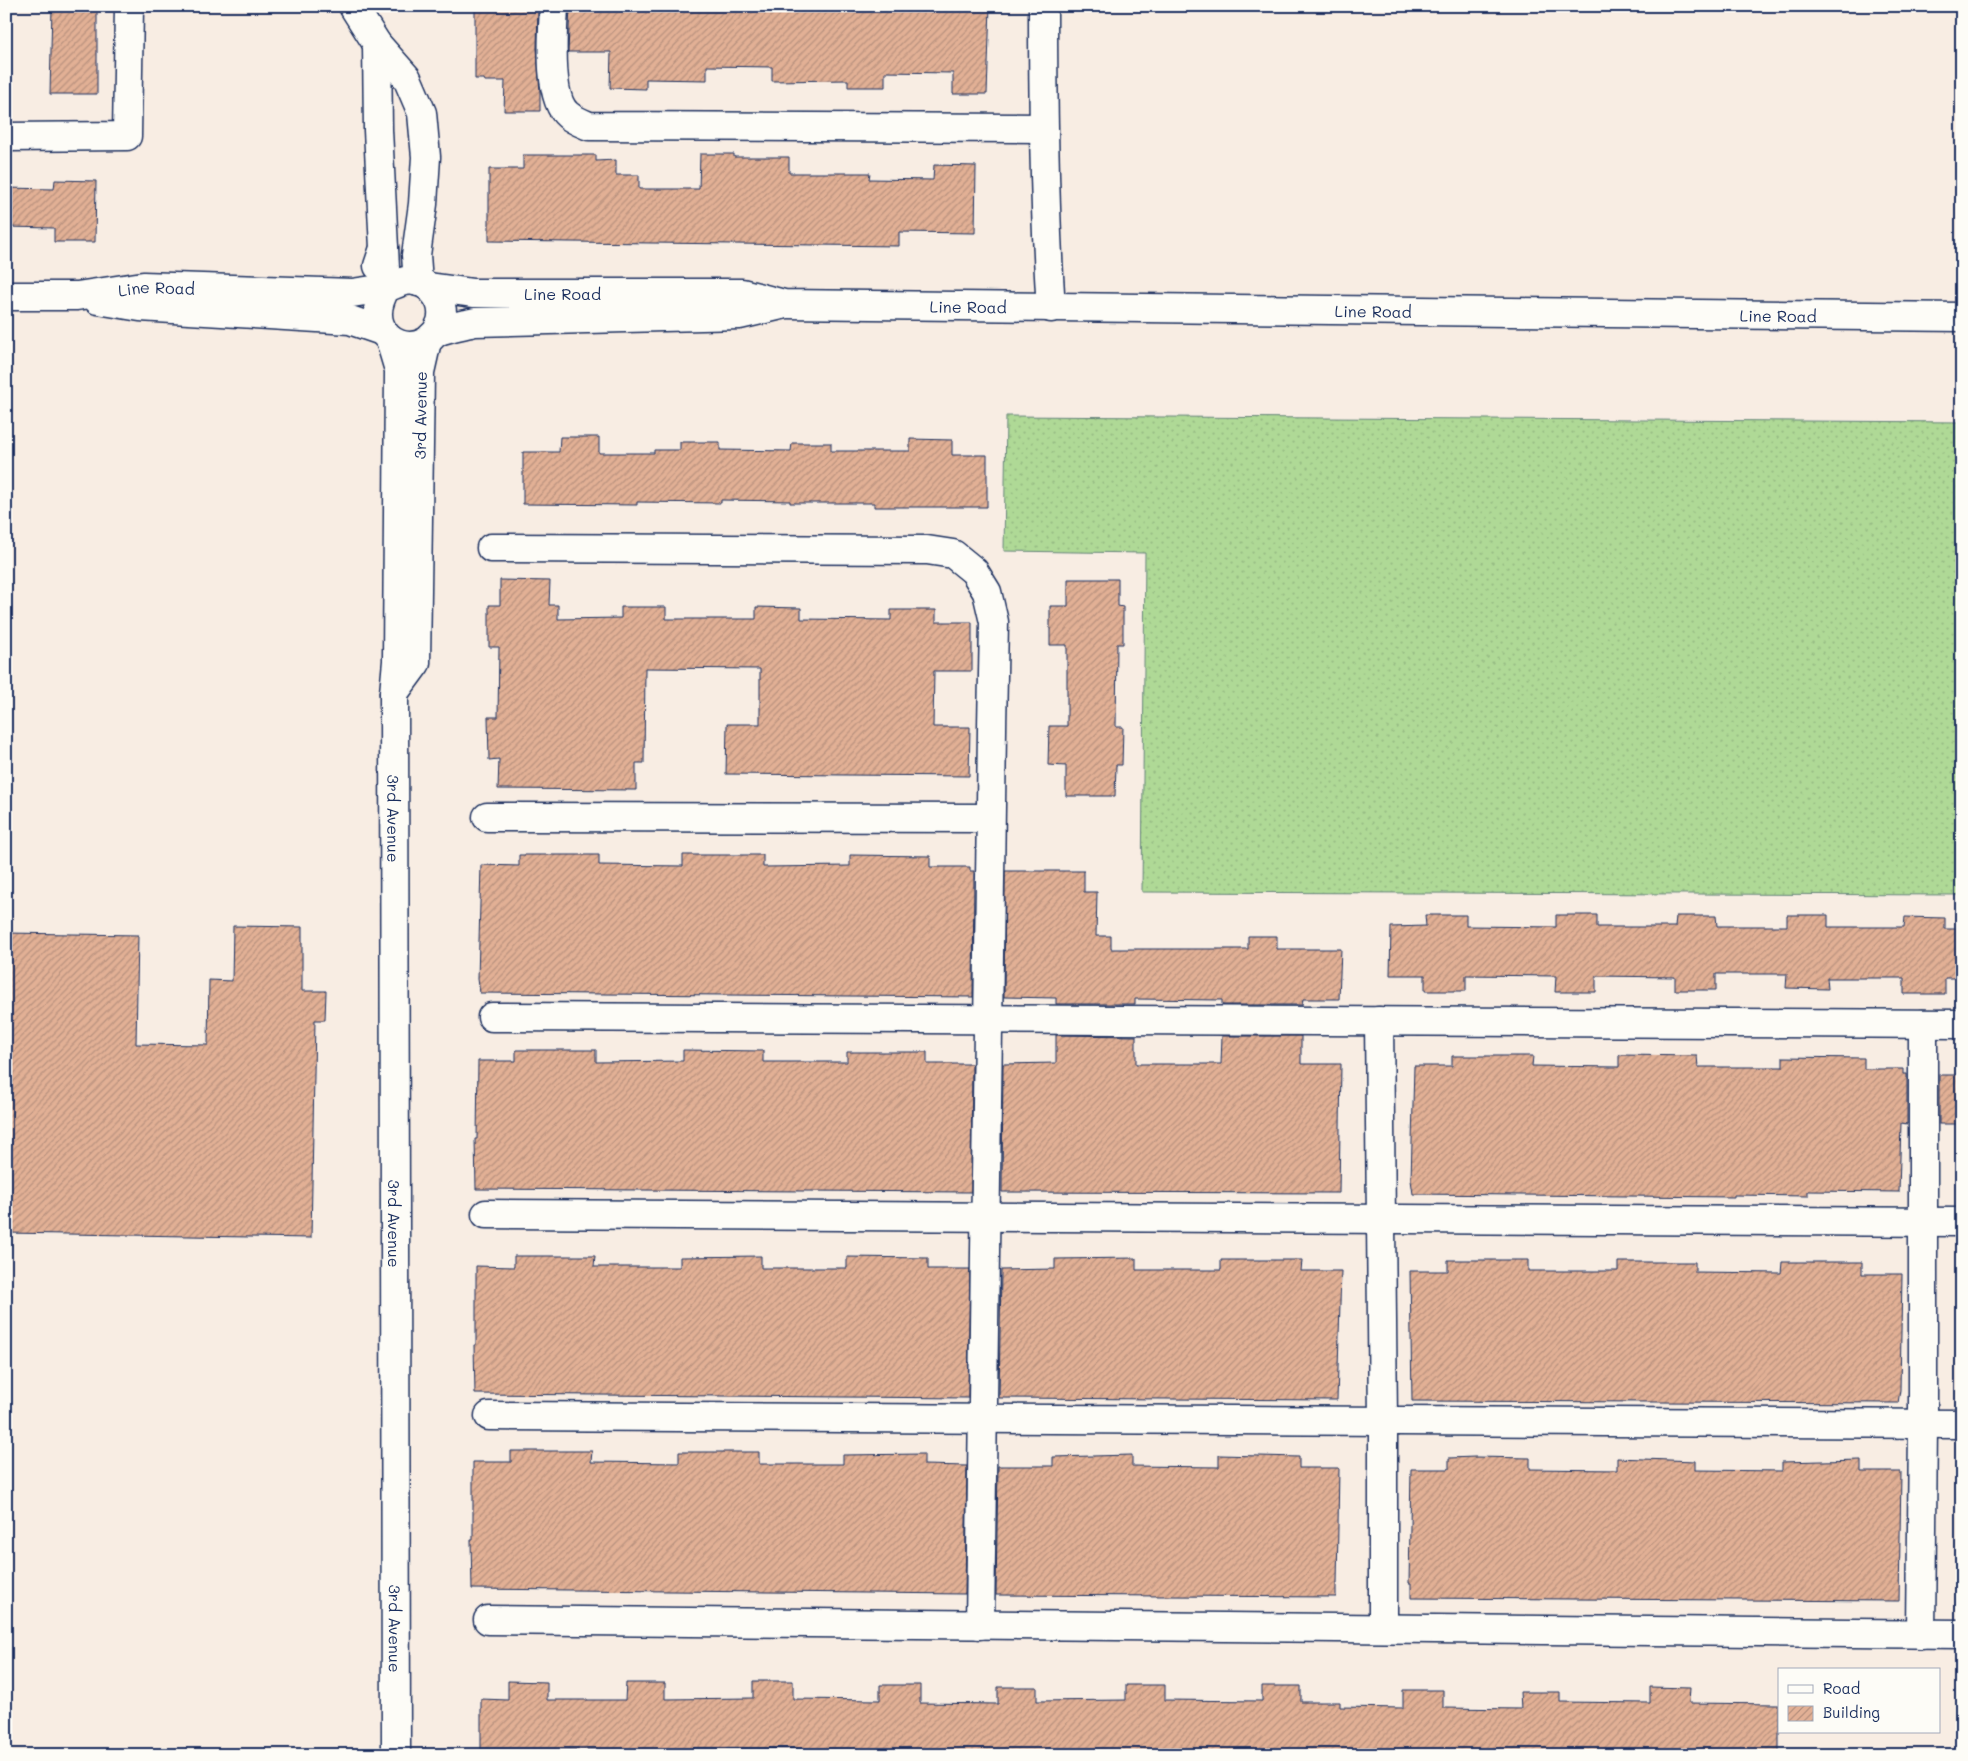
<svg xmlns="http://www.w3.org/2000/svg" width="1968" height="1761" font-family="Mali,sans-serif">
<defs>
<pattern id="grass-dots" width="8" height="8" patternUnits="userSpaceOnUse" patternTransform="scale(1.25)"><rect width="8" height="8" fill="#afd996"/><path d="M2 2h.1M6 6h.1" fill="none" stroke="#96bb84" stroke-width="1.8" stroke-linecap="round"/></pattern>
<pattern id="building-hatch" width="6" height="6" patternUnits="userSpaceOnUse" patternTransform="scale(1.25)"><rect width="6" height="6" fill="#e2b095"/><path d="M-1 1l2-2M0 6l6-6M5 7l2-2" fill="none" stroke="#b6907d"/></pattern>
</defs>
<rect width="100%" height="100%" fill="#f8ede3"/>
<filter id="ink" filterUnits="userSpaceOnUse"><feTurbulence type="fractalNoise" baseFrequency=".02" numOctaves="2"/><feDisplacementMap in="SourceGraphic" scale="10" xChannelSelector="R" yChannelSelector="G"/><feConvolveMatrix kernelMatrix="1 2 1 2 8 2 1 2 1" color-interpolation-filters="sRGB"/></filter>
<g filter="url(#ink)">
<!-- grass -->
<polygon fill="url(#grass-dots)" stroke="#65847a" points="1006,416 1962,422 1962,895 1142,892 1145,553 1004,551"/>
<!-- building -->
<g fill="url(#building-hatch)" stroke="#1b2f5e">
<polygon points="52,6 97,6 97,94 50,94"/>
<polygon points="475,6 538,6 537,48 540,91 540,111 504,111 505,81 485,81 484,79 475,79"/>
<polygon points="570,6 990,6 987,94 953,94 953,73 885,72 885,87 848,87 848,80 772,81 772,67 707,66 707,80 646,79 646,89 610,88 611,52 568,52"/>
<polygon points="700,154 734,154 734,157 789,157 789,173 870,173 869,179 933,180 934,165 976,166 975,233 899,232 899,246 489,241 489,169 523,169 523,155 596,155 596,161 616,160 616,175 639,175 639,189 699,189"/>
<polygon points="55,180 96,181 95,242 54,242 54,228 6,227 6,188 54,189"/>
<polygon points="560,437 599,437 599,453 654,453 654,450 680,450 680,442 720,442 720,450 791,451 792,443 831,443 831,451 910,451 910,439 952,440 952,455 987,455 987,507 874,507 874,503 790,503 790,501 721,500 721,503 637,502 637,505 523,504 523,452 559,452"/>
<polygon points="1068,579 1118,579 1118,606 1123,607 1123,644 1117,644 1116,727 1123,727 1122,765 1116,765 1115,796 1066,796 1066,766 1048,765 1049,726 1067,726 1067,645 1050,645 1050,606 1068,606"/>
<polygon points="500,580 550,581 549,605 558,605 558,619 621,618 621,607 666,607 666,619 756,619 756,607 801,608 801,619 891,620 891,610 936,610 936,622 972,622 972,671 934,671 933,727 970,727 969,776 726,774 727,724 760,724 760,669 645,668 644,763 636,763 636,790 498,789 499,759 489,760 488,717 498,717 499,647 489,647 489,605 500,605"/>
<polygon points="519,855 599,855 599,865 683,866 683,855 763,855 763,867 850,866 850,855 930,856 930,867 970,867 970,871 974,871 973,997 480,993 478,979 481,865 519,866"/>
<polygon points="1005,871 1084,871 1084,892 1097,892 1096,936 1111,936 1111,949 1248,949 1248,936 1277,936 1277,949 1341,949 1339,999 1303,999 1302,1005 1222,1005 1222,1000 1135,999 1135,1004 1056,1004 1056,998 1004,997"/>
<polygon points="1425,915 1466,915 1466,926 1556,927 1556,915 1597,915 1597,927 1675,927 1676,916 1716,916 1717,926 1787,926 1787,915 1828,915 1828,927 1904,927 1905,917 1945,918 1945,929 1962,929 1962,978 1945,978 1945,994 1904,994 1904,978 1827,978 1828,989 1786,988 1787,974 1716,974 1716,990 1675,990 1675,977 1596,976 1596,992 1555,992 1556,976 1466,975 1466,991 1425,991 1425,975 1390,975 1391,927 1426,926"/>
<polygon points="233,926 302,927 302,991 326,991 325,1020 315,1020 311,1238 6,1233 6,933 138,935 136,1044 208,1045 209,980 232,981"/>
<polygon points="1056,1035 1136,1036 1136,1064 1221,1064 1222,1036 1301,1036 1301,1064 1341,1064 1339,1193 1002,1192 1003,1064 1056,1063"/>
<polygon points="516,1050 596,1050 596,1062 683,1061 683,1050 763,1051 763,1062 847,1062 847,1052 927,1052 927,1064 972,1064 971,1192 476,1189 475,1139 477,1139 478,1061 516,1061"/>
<polygon points="1619,1055 1697,1056 1698,1067 1783,1067 1783,1057 1864,1058 1864,1069 1903,1069 1903,1074 1907,1074 1907,1124 1901,1123 1899,1192 1808,1191 1808,1196 1734,1195 1734,1197 1413,1194 1411,1180 1414,1066 1452,1066 1452,1056 1533,1056 1532,1066 1619,1067"/>
<rect x="1939" y="1075" width="23" height="49"/>
<polygon points="514,1256 595,1256 594,1267 680,1267 680,1257 761,1256 761,1268 847,1268 847,1257 928,1258 928,1269 970,1269 968,1398 475,1394 474,1345 476,1345 476,1266 514,1267"/>
<polygon points="1136,1258 1136,1270 1221,1270 1221,1260 1302,1260 1301,1271 1341,1271 1337,1400 999,1398 1001,1270 1055,1269 1055,1259"/>
<polygon points="1448,1260 1528,1260 1528,1271 1618,1271 1618,1262 1695,1262 1695,1272 1781,1273 1782,1262 1862,1262 1862,1274 1902,1274 1900,1390 1898,1403 1412,1401 1410,1271 1448,1271"/>
<polygon points="511,1451 592,1451 591,1462 679,1463 679,1452 759,1452 759,1464 843,1464 843,1455 924,1454 924,1465 967,1466 965,1594 472,1589 471,1540 473,1540 473,1462 511,1462"/>
<polygon points="1132,1455 1132,1466 1219,1467 1219,1455 1299,1457 1299,1468 1339,1468 1337,1584 1336,1584 1336,1597 996,1595 998,1466 1053,1466 1053,1457"/>
<polygon points="1475,1457 1530,1458 1530,1469 1617,1470 1617,1458 1695,1461 1695,1470 1782,1471 1782,1462 1861,1460 1861,1472 1901,1472 1899,1601 1411,1598 1411,1583 1409,1583 1411,1469 1449,1469 1449,1458"/>
<polygon points="508,1681 547,1682 547,1700 625,1700 626,1683 665,1683 665,1699 753,1698 753,1681 793,1681 793,1699 880,1700 880,1685 920,1685 920,1703 998,1704 998,1687 1037,1687 1037,1701 1126,1700 1126,1685 1165,1685 1165,1700 1262,1701 1262,1686 1301,1686 1301,1702 1340,1702 1340,1707 1403,1708 1403,1690 1443,1690 1443,1708 1521,1709 1520,1692 1560,1692 1560,1702 1650,1703 1650,1687 1690,1688 1689,1703 1779,1704 1779,1755 1067,1752 1067,1755 853,1752 853,1749 694,1748 694,1750 481,1749 481,1699 508,1700"/>
</g>
<g fill="none" stroke-linecap="round" stroke-linejoin="round">
<!-- minor casing -->
<g stroke="#1b2f5e" stroke-width="31">
<g id="minor">
<polyline points="353,6 377,44 407,78 422,113 426,157 423,204 416,255 418,282"/>
<path d="M554 6C553 32 547 98 568 115 574 120 582 123 589 126L1042 128"/>
<path d="M1043 6C1043 107 1044 207 1051 308"/>
<polyline points="377,44 378,130 384,248 378,266"/>
<polyline points="6,137 127,136 129,6"/>
<path id="s1" d="M429 287 473 293H742L784 304 1962 317"/>
<path id="s2" d="M6 296H77L143 286 352 293 386 288 384 248"/>
<polyline points="98,300 140,307 350,320 382,331"/>
<path d="M436 333C438 329 440 325 441 322 447 300 427 277 405 281 399 282 392 286 386 288 379 300 375 312 380 325 387 344 408 351 425 342 430 340 432 335 437 332 448 327 463 325 475 322L740 315 782 305"/>
<path id="s3" d="M390 340 399 370 397 661 394 693 396 1755"/>
<path d="M491 548 927 550 953 554 974 571 987 592 994 622C987 956 987 1290 980 1625"/>
<path id="s4" d="M394 693 416 663 420 372 427 341"/>
<polyline points="487,817 990,818"/>
<polyline points="492,1017 1962,1024"/>
<polyline points="1379,1021 1383,1421 1383,1628"/>
<polyline points="486,1214 1962,1222"/>
<polyline points="489,1416 1962,1424"/>
<polyline points="488,1620 1962,1634"/>
<polyline points="1921,1634 1923,1424 1923,1024"/>
</g>
</g>
<!-- minor -->
<use href="#minor" stroke="#fdfcf7" stroke-width="28"/>
</g>
</g>
<g text-anchor="middle" dominant-baseline="central" stroke-width="4.5" stroke-linejoin="round" paint-order="stroke">
<!-- street labels -->
<g font-size="16" fill="#1b2f5e" stroke="#fdfcf7">
<text stroke="none"><textPath href="#s2" startOffset="151">Line Road</textPath></text>
<text stroke="none"><textPath href="#s1" startOffset="134">Line Road</textPath></text>
<text stroke="none"><textPath href="#s1" startOffset="541">Line Road</textPath></text>
<text stroke="none"><textPath href="#s1" startOffset="946">Line Road</textPath></text>
<text stroke="none"><textPath href="#s1" startOffset="1351">Line Road</textPath></text>
<text stroke="none"><textPath href="#s4" startOffset="285">3rd Avenue</textPath></text>
<text stroke="none"><textPath href="#s3" startOffset="480">3rd Avenue</textPath></text>
<text stroke="none"><textPath href="#s3" startOffset="885">3rd Avenue</textPath></text>
<text stroke="none"><textPath href="#s3" startOffset="1290">3rd Avenue</textPath></text>
</g>
</g>
<!-- margin -->
<rect width="1968" height="1761" fill="none" stroke="#fdfcf7" stroke-width="25"/>
<rect x="12" y="12" width="1943" height="1736" fill="none" stroke="#1b2f5e" stroke-width="2" filter="url(#ink)"/>
<!-- legend -->
<rect x="1778" y="1668" width="162" height="65" fill="#fdfcf7" stroke="#a3aaba"/>
<rect x="1788" y="1685" width="25" height="8" fill="#fdfcf7" stroke="#a3aaba"/>
<text x="1823" y="1694" font-size="15" fill="#1b2f5e">Road</text>
<rect x="1788" y="1706" width="25" height="15" fill="url(#building-hatch)" stroke="#a3aaba"/>
<text x="1823" y="1718" font-size="15" fill="#1b2f5e">Building</text>
</svg>
